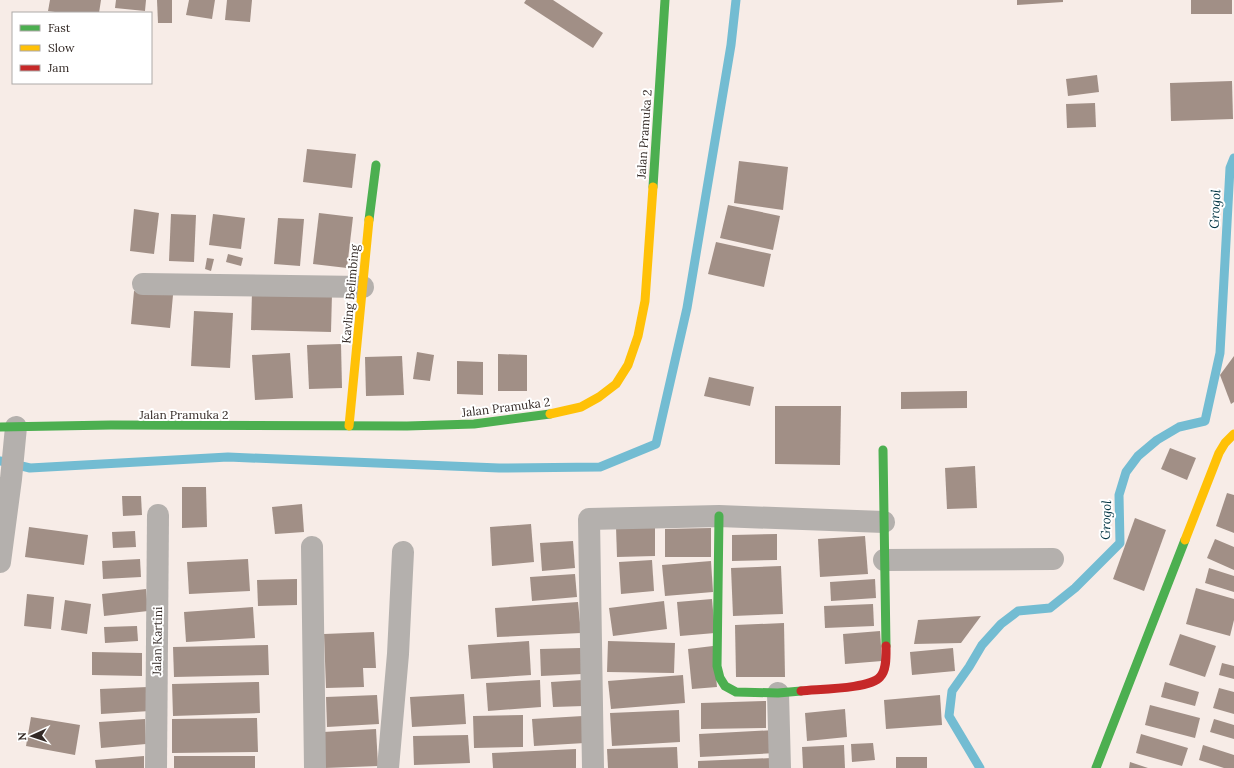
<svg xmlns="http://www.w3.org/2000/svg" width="1234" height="768" font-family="Lora,serif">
<rect width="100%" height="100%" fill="#f7ece7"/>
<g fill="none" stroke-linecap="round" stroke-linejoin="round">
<!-- stream -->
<g stroke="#73bcd2" stroke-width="9">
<polyline points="0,461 30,468 228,457 499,468 600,467 656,444 687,308 731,45 736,0"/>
<polyline points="980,768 949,716 952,691 969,667 982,645 1001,624 1018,611 1050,608 1075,588 1120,543 1119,495 1126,472 1138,456 1157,440 1179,427 1205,421 1220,353 1230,168 1234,158"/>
</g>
</g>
<!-- building -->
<g fill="#a18f86">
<polygon points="50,0 101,0 99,13 62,13 48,11"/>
<polygon points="116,0 146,0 145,11 115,8"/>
<polygon points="157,0 172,0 172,23 158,23"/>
<polygon points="189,0 215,0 212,19 186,15"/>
<polygon points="227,0 252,0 250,22 225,20"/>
<polygon points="526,0 553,0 603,33 593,48 524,3"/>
<polygon points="1017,0 1063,0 1063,2 1017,5"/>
<rect x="1191" y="0" width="41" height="14"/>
<polygon points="1097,75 1099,92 1068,96 1066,79"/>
<polygon points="1232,81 1233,119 1171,121 1170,83"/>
<polygon points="1095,103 1096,127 1067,128 1066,104"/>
<polygon points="307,149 356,154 352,188 303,182"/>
<polygon points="739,161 788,167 783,210 734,203"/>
<polygon points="728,205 780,216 773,250 720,238"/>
<polygon points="134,209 159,213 154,254 130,251"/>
<polygon points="319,213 353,217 347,268 313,264"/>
<polygon points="171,214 196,215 194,262 169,261"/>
<polygon points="213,214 245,218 241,249 209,245"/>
<polygon points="278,218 304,219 300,266 274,264"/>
<polygon points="716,242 771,254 764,287 708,274"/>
<polygon points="228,254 243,258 241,266 226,262"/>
<polygon points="207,258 214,259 211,271 205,269"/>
<polygon points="134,291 173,295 170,328 131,324"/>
<polygon points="252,292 332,293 331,332 251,330"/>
<polygon points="194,311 233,313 230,368 191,366"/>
<polygon points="341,344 342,388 309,389 307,345"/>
<polygon points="417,352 434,355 430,381 413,379"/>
<polygon points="290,353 293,398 255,400 252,355"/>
<polygon points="498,354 527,355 527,391 498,391"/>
<polygon points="402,356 404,395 366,396 365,357"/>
<polygon points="1234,356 1234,402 1231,404 1220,375"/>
<polygon points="457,361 483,362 483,395 457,394"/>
<polygon points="709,377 754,387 750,406 704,396"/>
<polygon points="967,391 967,408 901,409 901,392"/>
<polygon points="775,406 841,406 840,465 775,464"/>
<polygon points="1170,448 1196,458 1187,480 1161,469"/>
<polygon points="975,466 977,508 947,509 945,468"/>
<polygon points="182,487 206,487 207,527 182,528"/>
<polygon points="1227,493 1234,495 1234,533 1216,526"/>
<polygon points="122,496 141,496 142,515 123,516"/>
<polygon points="302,504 304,532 275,534 272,507"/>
<polygon points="1135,518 1166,530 1144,591 1113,579"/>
<polygon points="531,524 534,562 492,566 490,527"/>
<polygon points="655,526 655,556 617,557 616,527"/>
<polygon points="29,527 88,535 84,565 25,557"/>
<polygon points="711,528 711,557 665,557 665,529"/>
<polygon points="135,531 136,547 113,548 112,532"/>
<polygon points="777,534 777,560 732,561 732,535"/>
<polygon points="865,536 868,574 820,577 818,539"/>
<polygon points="1215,539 1234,547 1234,570 1207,558"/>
<polygon points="573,541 575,568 542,571 540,543"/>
<polygon points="140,559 141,577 103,579 102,561"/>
<polygon points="248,559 250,591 189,594 187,562"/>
<polygon points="652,560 654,591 621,594 619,562"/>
<polygon points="711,561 713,592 665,596 662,565"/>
<polygon points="781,566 783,614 733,616 731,568"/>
<polygon points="1209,568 1234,576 1234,592 1205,583"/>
<polygon points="575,574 577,597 532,601 530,577"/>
<polygon points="297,579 297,605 258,606 257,580"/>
<polygon points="875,579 876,598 831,601 830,582"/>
<polygon points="1196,588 1234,599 1234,620 1230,636 1186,624"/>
<polygon points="146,589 148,611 104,616 102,594"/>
<polygon points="27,594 54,597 51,629 24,626"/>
<polygon points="712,599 715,633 680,636 677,602"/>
<polygon points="65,600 91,604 87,634 61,630"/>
<polygon points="664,601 667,629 613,636 609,608"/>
<polygon points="578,602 581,633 497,637 495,608"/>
<polygon points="873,604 874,626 825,628 824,606"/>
<polygon points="253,607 255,638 186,642 184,612"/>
<polygon points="981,616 961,643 914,644 918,620"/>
<polygon points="784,623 785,677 736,677 735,625"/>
<polygon points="137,626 138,641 105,643 104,627"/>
<polygon points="880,631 882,661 845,664 843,634"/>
<polygon points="374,632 376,668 363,668 364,687 326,688 324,634"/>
<polygon points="1180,634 1216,646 1205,677 1169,665"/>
<polygon points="529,641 531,675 471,679 468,645"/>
<polygon points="608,641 675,643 674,673 607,672"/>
<polygon points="268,645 269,675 174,677 173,647"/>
<polygon points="713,646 717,687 692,689 688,649"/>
<polygon points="581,648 582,674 541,676 540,649"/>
<polygon points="953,648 955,671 912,675 910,652"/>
<polygon points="92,652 142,653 142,676 92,675"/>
<polygon points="1222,663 1234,666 1234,679 1219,675"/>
<polygon points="683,675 685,703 611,709 608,681"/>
<polygon points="540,680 541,707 488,711 486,683"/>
<polygon points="583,680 584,706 553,707 551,682"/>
<polygon points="259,682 260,713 173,716 172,684"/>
<polygon points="1165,682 1199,692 1195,706 1161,697"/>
<polygon points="148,687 150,711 101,714 100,689"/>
<polygon points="1219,688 1234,692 1234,714 1213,708"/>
<polygon points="464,694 466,724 412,727 410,697"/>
<polygon points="377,695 379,724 327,727 326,697"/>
<polygon points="940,695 942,725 886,729 884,700"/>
<polygon points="766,701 766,728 701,729 701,703"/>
<polygon points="1150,705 1200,718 1195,738 1145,725"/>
<polygon points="845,709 847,737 807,741 805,713"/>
<polygon points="679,710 680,742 612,746 610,713"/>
<polygon points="523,715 523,747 474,748 473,716"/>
<polygon points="583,716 585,743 534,746 532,719"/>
<polygon points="31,717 80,725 75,755 26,746"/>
<polygon points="257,718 258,752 172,753 172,719"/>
<polygon points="145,719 146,744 101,748 99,722"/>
<polygon points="1214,719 1234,725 1234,739 1210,732"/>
<polygon points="376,729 378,766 325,768 323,732"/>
<polygon points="775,730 776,753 700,757 699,734"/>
<polygon points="1141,734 1188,748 1182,766 1136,753"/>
<polygon points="468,735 470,763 414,765 413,736"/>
<polygon points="873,743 875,760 852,762 851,744"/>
<polygon points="844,745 845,768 803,768 802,747"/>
<polygon points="1203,745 1234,755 1234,768 1224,768 1199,760"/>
<polygon points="677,747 678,768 608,768 607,749"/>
<polygon points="576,749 576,768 493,768 492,753"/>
<polygon points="144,756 144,768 96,768 95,760"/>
<rect x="174" y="756" width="81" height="12"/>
<rect x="896" y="757" width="31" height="11"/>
<polygon points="772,758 772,768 698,768 698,761"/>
<polygon points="1130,762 1148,768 1129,768"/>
</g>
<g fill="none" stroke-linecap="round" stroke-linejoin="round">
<!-- street -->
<g stroke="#b4b0ad" stroke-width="22">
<polyline points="143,284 363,287"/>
<polyline points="312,547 315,768"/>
<polyline points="884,560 1053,559"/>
<polyline points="0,562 11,479 16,427"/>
<polyline points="778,693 780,768"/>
<polyline points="156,768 158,515"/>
<polyline points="388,768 398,654 403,552"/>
<polyline points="593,768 589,519 719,516 884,522"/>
</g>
<!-- fast -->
<g stroke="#4caf50" stroke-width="9">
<polyline points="653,187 665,0"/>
<polyline points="369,220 376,165"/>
<polyline points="0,427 111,425 407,426 474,424 550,414"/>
<polyline points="883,450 886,646"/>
<polyline points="719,516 717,666 720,678 725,686 736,692 778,693 801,691"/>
<polyline points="1096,768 1185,540"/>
</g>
<!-- slow -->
<g stroke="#ffc107" stroke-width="9">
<polyline points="550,414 581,407 599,397 616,384 628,365 638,336 645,301 653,187"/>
<polyline points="349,426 369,220"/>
<polyline points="1185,540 1219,453 1225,443 1234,434"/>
</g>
<!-- jam -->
<path stroke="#c62828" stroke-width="9" d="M801 691C818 689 870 689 880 677 887 670 886 655 886 646"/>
</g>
<g text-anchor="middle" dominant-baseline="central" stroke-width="4" stroke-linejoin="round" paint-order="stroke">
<!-- street labels -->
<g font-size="12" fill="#332925" stroke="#fff">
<text transform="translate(644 134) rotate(-86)">Jalan Pramuka 2</text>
<text transform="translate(350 294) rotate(-85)">Kavling Belimbing</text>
<text transform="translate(506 407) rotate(-7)">Jalan Pramuka 2</text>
<text x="184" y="414">Jalan Pramuka 2</text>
<text transform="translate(157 641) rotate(-89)">Jalan Kartini</text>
</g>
<!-- water labels -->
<g font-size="13" font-style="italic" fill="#033644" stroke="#fff">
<text transform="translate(1215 209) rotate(-87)">Grogol</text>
<text transform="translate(1106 520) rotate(-88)">Grogol</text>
</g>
</g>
<!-- legend -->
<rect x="12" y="12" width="140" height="72" fill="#ffffff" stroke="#ada9a8"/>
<rect x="20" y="25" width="20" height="6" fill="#4caf50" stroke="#ada9a8"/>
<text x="48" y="32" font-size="12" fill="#332925">Fast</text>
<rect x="20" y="45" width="20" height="6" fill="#ffc107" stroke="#ada9a8"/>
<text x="48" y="52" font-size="12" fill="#332925">Slow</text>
<rect x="20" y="65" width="20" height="6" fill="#c62828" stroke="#ada9a8"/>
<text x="48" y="72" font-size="12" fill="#332925">Jam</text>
<!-- north arrow -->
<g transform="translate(32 736) rotate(267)" stroke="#ffffff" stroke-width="3" paint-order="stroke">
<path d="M0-3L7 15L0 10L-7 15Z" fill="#332925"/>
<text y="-6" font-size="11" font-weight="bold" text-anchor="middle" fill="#332925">N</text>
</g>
</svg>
